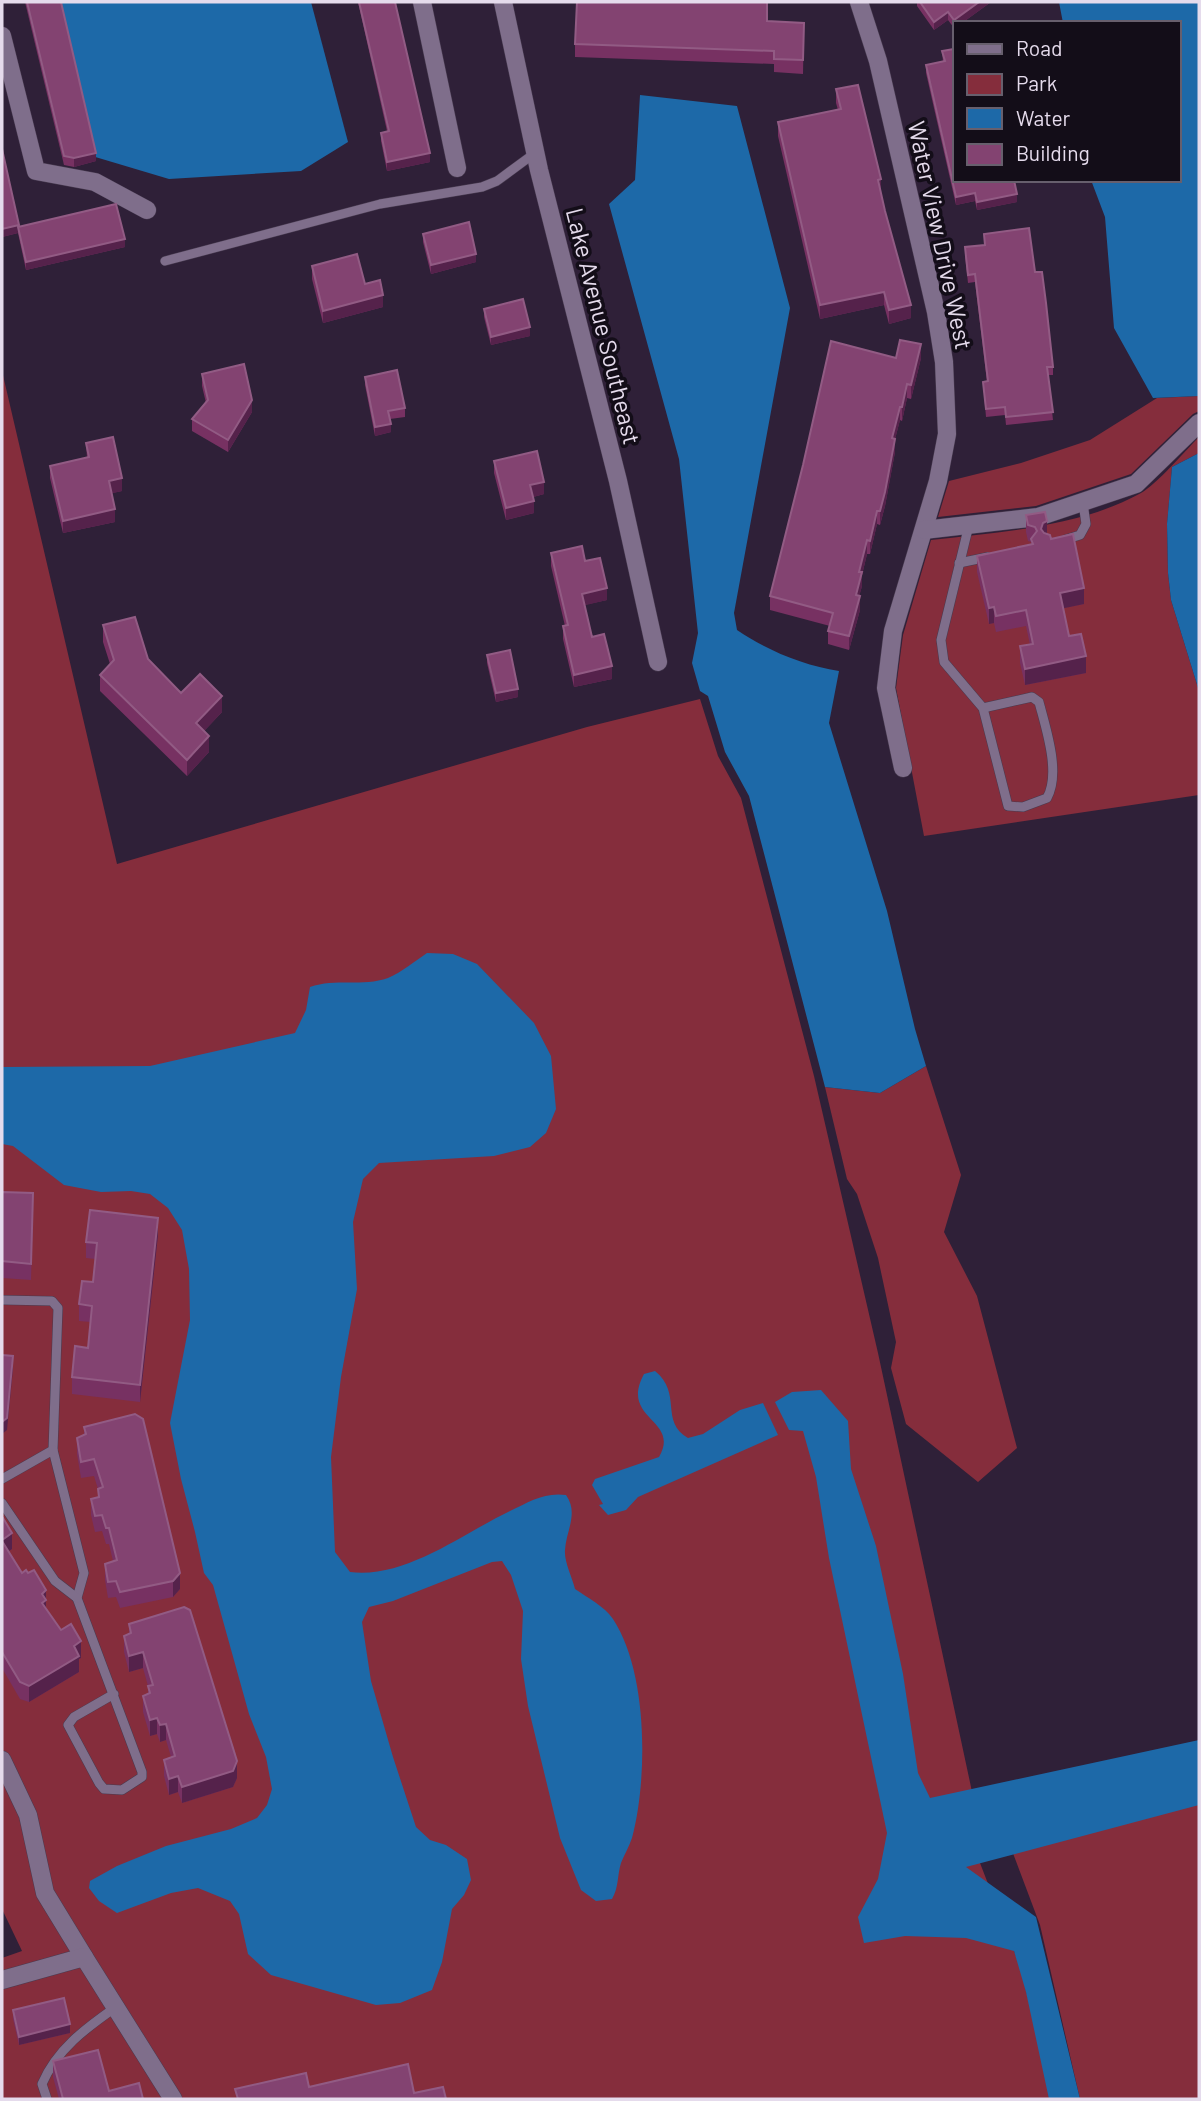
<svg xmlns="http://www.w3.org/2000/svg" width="1201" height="2101" font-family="Barlow,sans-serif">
<rect width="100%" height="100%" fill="#2f2038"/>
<!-- green -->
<g fill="#852d3c">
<polygon points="2,371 117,864 587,727 700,699 718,756 741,798 814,1076 878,1353 974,1801 980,1863 1021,1969 1052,2099 2,2099 2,1958 22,1951 2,1909"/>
<polygon points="1199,396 1199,411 1193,414 1131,474 1036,506 938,517 949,481 1021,463 1090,440 1157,398"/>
<path d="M1199 437V453L1172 467 1167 525 1168 573 1171 600 1199 691V795L924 836 896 688 903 635 931 540C1000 532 1080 527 1141 493 1156 485 1185 451 1199 437Z"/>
<polygon points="926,1066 961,1175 944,1232 977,1296 1017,1448 978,1482 906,1424 891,1368 896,1342 878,1258 857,1194 847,1179 825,1087 880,1093"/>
<polygon points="1199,1804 1199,2099 1080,2099 1040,1925 1011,1848"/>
</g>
<!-- water -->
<g fill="#1d69a8">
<polygon points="60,2 311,2 348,142 301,171 169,179 92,156"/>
<polygon points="1059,2 1199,2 1199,396 1153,398 1114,328 1105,217 1091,180 1178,180 1178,23 1063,23"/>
<path d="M640 95 737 106 790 308 734 613 737 630C766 650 804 666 839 671L829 723 887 911 915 1029 926 1066 880 1093 825 1087 749 796 725 752 708 696 700 691 692 663 698 633 679 459 609 204 635 180Z"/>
<polygon points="1199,453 1199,691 1171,600 1168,573 1167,524 1172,467"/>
<path d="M427 953 453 954 477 964 534 1023 551 1056 556 1109 546 1133 530 1147 494 1156 379 1163 363 1179 353 1222 357 1289 341 1377 331 1457 335 1552 350 1572C405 1579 462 1534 510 1511 529 1502 544 1492 566 1495 579 1513 566 1531 565 1550 564 1562 572 1577 575 1589 588 1598 604 1606 613 1619 648 1672 648 1778 632 1838 629 1847 624 1855 621 1863 617 1876 619 1887 612 1899L596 1901 581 1890 560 1838 528 1706 521 1659 523 1611 511 1575 502 1561 492 1562 393 1601 369 1607 362 1622 371 1681 393 1757 416 1827 430 1840 446 1845 467 1859 471 1880 464 1895 452 1909 442 1962 432 1990 400 2003 376 2005 271 1975 248 1954 239 1914 230 1901 198 1888 171 1893 117 1913 99 1901 89 1888 90 1881 117 1866 166 1846 231 1829 257 1818 267 1805 272 1789 266 1757 249 1714 213 1585 204 1573 195 1532 181 1479 170 1423 190 1320 189 1269 182 1230 168 1208 150 1194 131 1191 101 1192 64 1185 13 1146 2 1144V1067L150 1066 295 1033 306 1010 310 987C335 978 363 987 388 978 402 972 415 961 427 953Z"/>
<path d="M655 1371C683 1394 659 1421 688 1438L703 1434 740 1410 763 1403 778 1435 638 1497 626 1510 608 1515 599 1505 603 1504 592 1485 595 1479 659 1457C681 1419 619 1420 644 1374Z"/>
<polygon points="821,1390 848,1421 851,1469 876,1546 903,1674 918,1773 930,1798 1199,1740 1199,1805 966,1867 1036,1917 1080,2099 1049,2099 1026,1992 1014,1951 966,1938 905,1936 864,1943 858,1917 878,1879 887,1833 829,1558 816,1477 803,1431 789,1430 775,1402 792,1392"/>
</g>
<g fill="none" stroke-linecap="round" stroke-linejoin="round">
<!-- lane casing -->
<g stroke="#483b50" stroke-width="10">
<g id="lane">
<polyline points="165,261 380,204 482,187 497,181 535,153"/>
<path d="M969 525 941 640 944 662 983 708 1008 806 1023 807 1047 798C1061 773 1046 729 1039 702L1032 697 983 708"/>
<polyline points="1064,540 1080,535 1086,524 1083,503"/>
<polyline points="959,563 988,557"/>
<polyline points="2,1300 52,1301 58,1308 53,1450 2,1479"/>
<polyline points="53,1450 84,1573 77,1598 142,1772 142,1777 122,1790 104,1789 99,1783 68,1725 74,1717 114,1694"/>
<polyline points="2,1503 55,1581 77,1598"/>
<path d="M47 2099 42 2084C57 2049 86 2028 116 2007"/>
</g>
</g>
<!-- street casing -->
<g stroke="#483b50" stroke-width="19">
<g id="street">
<polyline points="422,2 457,168"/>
<polyline points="503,2 539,170 618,481 658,662"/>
<polyline points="859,2 878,61 936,312 944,362 947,434 938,481 893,631 886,688 903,768"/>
<polyline points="2,36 36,171 95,182 147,210"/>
<polyline points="924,530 1038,517 1136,484 1199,423"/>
<polyline points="2,1760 28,1815 45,1893 84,1957"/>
<polyline points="2,1980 84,1957 173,2099"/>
</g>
</g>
<!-- lane -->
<use href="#lane" stroke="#7f6e8b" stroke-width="9"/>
<!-- street -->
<use href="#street" stroke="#7f6e8b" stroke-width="18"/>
</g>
<!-- wall -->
<g fill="#773162">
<polygon points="25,2 61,2 96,161 74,167 64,165"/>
<polygon points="358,2 395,2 430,162 387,171 381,141 381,133 387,131"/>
<polygon points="917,2 991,2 962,23 954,23 954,28 948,20 934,30 917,6"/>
<polygon points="767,21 804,23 803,74 774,72 774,64 575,57 575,44"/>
<polygon points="942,51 1017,202 977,210 975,201 956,205 926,73 926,65 943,62"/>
<polygon points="836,89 881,193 911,318 889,324 884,305 820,319 778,136 778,122 838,110 836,103"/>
<polygon points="2,149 19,226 125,247 26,270 18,233 2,237"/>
<polygon points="423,234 476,262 431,274 423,242"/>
<polygon points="984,234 1035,272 1053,367 1053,375 1048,375 1053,420 1006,425 1005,415 986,417 983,382 987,382 975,282 968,283 965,255 965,247 984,245"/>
<polygon points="312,266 365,284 383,307 323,323 312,279"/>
<polygon points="484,309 530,336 491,345 484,317"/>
<polygon points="896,358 921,358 911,399 907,398 902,421 900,420 895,439 895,452 885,506 880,525 877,524 870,554 867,554 862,575 862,586 859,596 860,610 849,650 828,644 828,631 830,626 770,610 770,596"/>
<polygon points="202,374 252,412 228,452 192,431 192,419 206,403 202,386"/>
<polygon points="365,377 405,408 405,417 390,419 391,432 375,436 365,385"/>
<polygon points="86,443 122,491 112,493 115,522 63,533 50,478 50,466 87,458"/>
<polygon points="494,461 544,494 533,497 534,513 506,520 494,473"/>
<polygon points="1026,515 1047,534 1051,539 1084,604 1063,608 1069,636 1086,673 1025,685 1020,663 1020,646 1030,645 1026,626 996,632 994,623 989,624 977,572 977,556 1031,544 1031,542 1028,541 1026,532"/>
<polygon points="551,553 585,561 607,600 584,605 592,637 612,679 574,687 563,639 563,626 565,626 551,566"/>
<polygon points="103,625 148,659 181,693 222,712 204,731 209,752 187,776 100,691 100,675 110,664 103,642"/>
<polygon points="487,655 518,697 496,702 487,663"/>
<polygon points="2,1192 33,1209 31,1280 2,1278"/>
<polygon points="158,1235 140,1402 72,1394 72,1377 88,1348 91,1322 79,1321 79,1304 93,1282 95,1259 86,1258 86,1242"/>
<polygon points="84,1427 180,1589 173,1597 120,1608 116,1597 108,1598 105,1580 105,1564 113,1561 109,1544 106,1544 102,1531 95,1532 91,1515 91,1499 98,1497 98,1489 94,1476 81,1478 77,1454 77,1438 84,1435"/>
<polygon points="2,1518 12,1549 8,1551 22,1573 46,1606 46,1608 61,1630 81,1658 79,1659 79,1672 29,1702 20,1699 2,1668"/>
<polygon points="129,1624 237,1778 233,1787 182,1803 178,1792 169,1795 164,1776 164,1760 171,1757 166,1740 160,1742 157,1734 150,1736 143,1712 143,1696 148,1694 148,1686 143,1668 129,1672 124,1652 124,1636 129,1634"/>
<polygon points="13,2010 70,2033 19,2045 13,2019"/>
<polygon points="53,2061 109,2091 143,2099 59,2099 53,2077"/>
</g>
<!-- shaded-wall -->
<g fill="#55224b">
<polygon points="979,2 991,2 962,23 954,23 954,28 954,20"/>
<polygon points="948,12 948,20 934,30 934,22"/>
<polygon points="96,153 96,161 74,167 74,158"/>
<polygon points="430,153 430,162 387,171 387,162"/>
<polygon points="881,179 881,193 878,180"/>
<polygon points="975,193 975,201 956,205 956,197"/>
<polygon points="1017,194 1017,202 977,210 977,202"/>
<polygon points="19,225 19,233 18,227 18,233 2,237 2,229"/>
<polygon points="125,239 125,247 26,270 26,262"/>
<polygon points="476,254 476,262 431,274 431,265"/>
<polygon points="884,292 884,305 820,319 820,305"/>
<polygon points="383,295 383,307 323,323 323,311"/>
<polygon points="911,305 911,318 889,324 889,310"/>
<polygon points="530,327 530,336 491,345 491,337"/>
<polygon points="921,344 921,358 911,399 911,385"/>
<polygon points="907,384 907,398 902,421 902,407"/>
<polygon points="252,400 252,412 228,452 228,440"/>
<polygon points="900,407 900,420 892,451 892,438"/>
<polygon points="391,424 391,432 375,436 375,427"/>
<polygon points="895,439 895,452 885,506 880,525 880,511"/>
<polygon points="122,478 122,491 109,494 109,481"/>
<polygon points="544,482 544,494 530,498 530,485"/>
<polygon points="534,501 534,513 506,520 506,508"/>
<polygon points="115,509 115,522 63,533 63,521"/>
<polygon points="877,511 877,524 870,554 870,541"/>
<polygon points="1047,521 1047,537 1041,529 1043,523"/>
<polygon points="867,540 867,554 862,575 862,586 856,609 856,595 859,572"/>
<polygon points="607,588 607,600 582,606 582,594"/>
<polygon points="1084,588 1084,604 1060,609 1060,593"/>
<polygon points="860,596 860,610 849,650 849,636"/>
<polygon points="994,607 994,623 989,624 989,608"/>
<polygon points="1086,656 1086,673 1025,685 1025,669"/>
<polygon points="612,666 612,679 574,687 574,675"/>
<polygon points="518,689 518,697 496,702 496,693"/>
<polygon points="222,696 222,712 196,740 196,723"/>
<polygon points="209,736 209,752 187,776 187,760"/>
<polygon points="158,1218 158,1235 140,1402 140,1385"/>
<polygon points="13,1356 13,1369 7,1430 2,1434 2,1422"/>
<polygon points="12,1533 12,1549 2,1556 2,1540"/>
<polygon points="180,1573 180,1589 173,1597 173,1581"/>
<polygon points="46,1590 46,1617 42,1619 42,1594"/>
<polygon points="81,1641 81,1658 79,1659 79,1672 29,1702 29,1686 74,1646"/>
<polygon points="143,1652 143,1668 129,1672 129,1656"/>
<polygon points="157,1718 157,1734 150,1736 150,1720"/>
<polygon points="166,1724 166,1740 160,1742 160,1725"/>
<polygon points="237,1761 237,1778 233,1787 182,1803 182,1787"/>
<polygon points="178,1776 178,1792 169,1795 169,1779"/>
<polygon points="70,2024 70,2033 19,2045 19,2037"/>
</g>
<!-- building -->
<g fill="#834371" stroke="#925b84" stroke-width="2">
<polygon points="27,2 61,2 96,153 74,158 64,156"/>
<polygon points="359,2 395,2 430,153 387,162 381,133 389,131"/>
<polygon points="577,2 767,2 767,21 804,23 803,60 774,59 774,51 575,44"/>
<polygon points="920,2 979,2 954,20 948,12 934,22"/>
<polygon points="954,49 954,180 1014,180 1017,194 977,202 975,193 956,197 926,65 945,61 942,51"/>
<polygon points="858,85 881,179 878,180 885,211 911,305 889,310 884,292 820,305 778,122 841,109 836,89"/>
<polygon points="2,149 19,225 2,229"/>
<polygon points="116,204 125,239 26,262 18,227"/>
<polygon points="469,222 476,254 431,265 423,234"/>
<polygon points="1029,228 1035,272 1042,272 1046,303 1053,367 1047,367 1053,412 1006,417 1005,407 986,409 983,382 988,381 975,274 968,275 965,247 985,245 984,234"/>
<polygon points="357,254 365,284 380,280 383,295 323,311 312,266"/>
<polygon points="523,299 530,327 491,337 484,309"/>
<polygon points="900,340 921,344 911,385 907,384 902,407 900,407 892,438 895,439 885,492 880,511 877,511 870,541 867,540 859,572 862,572 856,595 860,596 849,636 828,631 833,613 770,596 803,465 831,341 896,358"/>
<polygon points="244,364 252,400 228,440 192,419 208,400 202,374"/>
<polygon points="397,370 405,408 388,411 391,424 375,427 365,377"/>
<polygon points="113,437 122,478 109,481 115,509 63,521 50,466 89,457 86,443"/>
<polygon points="537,451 544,482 530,485 534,501 506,508 494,461"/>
<polygon points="1045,512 1047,521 1043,523 1041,529 1044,533 1050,535 1051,539 1073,534 1084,588 1060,593 1069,636 1081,634 1086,656 1025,669 1020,646 1033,644 1026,610 996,616 994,607 989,608 977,556 1033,544 1031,539 1037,531 1035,527 1028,525 1026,515"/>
<polygon points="582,546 585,561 600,558 607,588 582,594 592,637 604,634 612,666 574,675 563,626 568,625 551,553"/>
<polygon points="135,617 148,659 181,693 200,674 222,696 196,723 209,736 187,760 100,675 114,660 103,625"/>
<polygon points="510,650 518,689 496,693 487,655"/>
<polygon points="2,1192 33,1193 31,1264 2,1261"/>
<polygon points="90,1210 158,1218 140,1385 72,1377 75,1346 88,1348 92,1306 79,1304 82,1281 93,1282 97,1243 86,1242"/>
<polygon points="2,1355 13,1356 7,1418 2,1422"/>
<polygon points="135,1414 143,1419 180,1573 173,1581 120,1592 116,1581 108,1582 105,1564 117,1560 109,1528 106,1528 102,1515 95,1516 91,1499 99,1497 98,1489 103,1487 94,1459 81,1462 77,1438 86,1434 84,1427"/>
<polygon points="2,1518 3,1518 12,1533 2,1540"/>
<polygon points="2,1541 22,1573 26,1570 28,1573 34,1570 46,1590 42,1594 46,1600 42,1603 61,1630 71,1624 81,1641 74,1646 79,1656 29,1686 20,1682 2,1652"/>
<polygon points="184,1607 190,1610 237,1761 233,1771 182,1787 178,1776 169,1779 164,1760 175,1756 166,1724 160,1725 157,1718 150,1720 143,1696 150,1693 148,1686 153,1685 143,1652 129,1656 124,1636 131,1633 129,1624"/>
<polygon points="64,1998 70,2024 19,2037 13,2010"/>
<polygon points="98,2050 109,2091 139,2083 143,2099 63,2099 53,2061"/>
<polygon points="408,2064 414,2093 443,2087 446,2099 238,2099 235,2089 306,2073 309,2087"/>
</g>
<g text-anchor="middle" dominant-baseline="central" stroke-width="7" stroke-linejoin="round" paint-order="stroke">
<!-- street labels -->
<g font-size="24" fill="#e5dbec" stroke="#130d18">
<text transform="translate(941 235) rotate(78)">Water View Drive West</text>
<text transform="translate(604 326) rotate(76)">Lake Avenue Southeast</text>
</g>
</g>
<!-- border -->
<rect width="1201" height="2101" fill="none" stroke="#e5dbec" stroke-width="7"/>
<!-- legend -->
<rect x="953" y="21" width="228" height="161" fill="#130d18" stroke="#675f6d" stroke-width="2"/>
<rect x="967" y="44" width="35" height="10" fill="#7f6e8b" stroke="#675f6d" stroke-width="2"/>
<text x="1016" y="56" font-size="21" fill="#e5dbec">Road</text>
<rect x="967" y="74" width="35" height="21" fill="#852d3c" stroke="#675f6d" stroke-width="2"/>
<text x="1016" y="91" font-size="21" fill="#e5dbec">Park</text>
<rect x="967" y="108" width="35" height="21" fill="#1d69a8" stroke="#675f6d" stroke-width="2"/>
<text x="1016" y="126" font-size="21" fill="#e5dbec">Water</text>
<rect x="967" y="144" width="35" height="21" fill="#834371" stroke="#675f6d" stroke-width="2"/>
<text x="1016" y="161" font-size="21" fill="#e5dbec">Building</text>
</svg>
